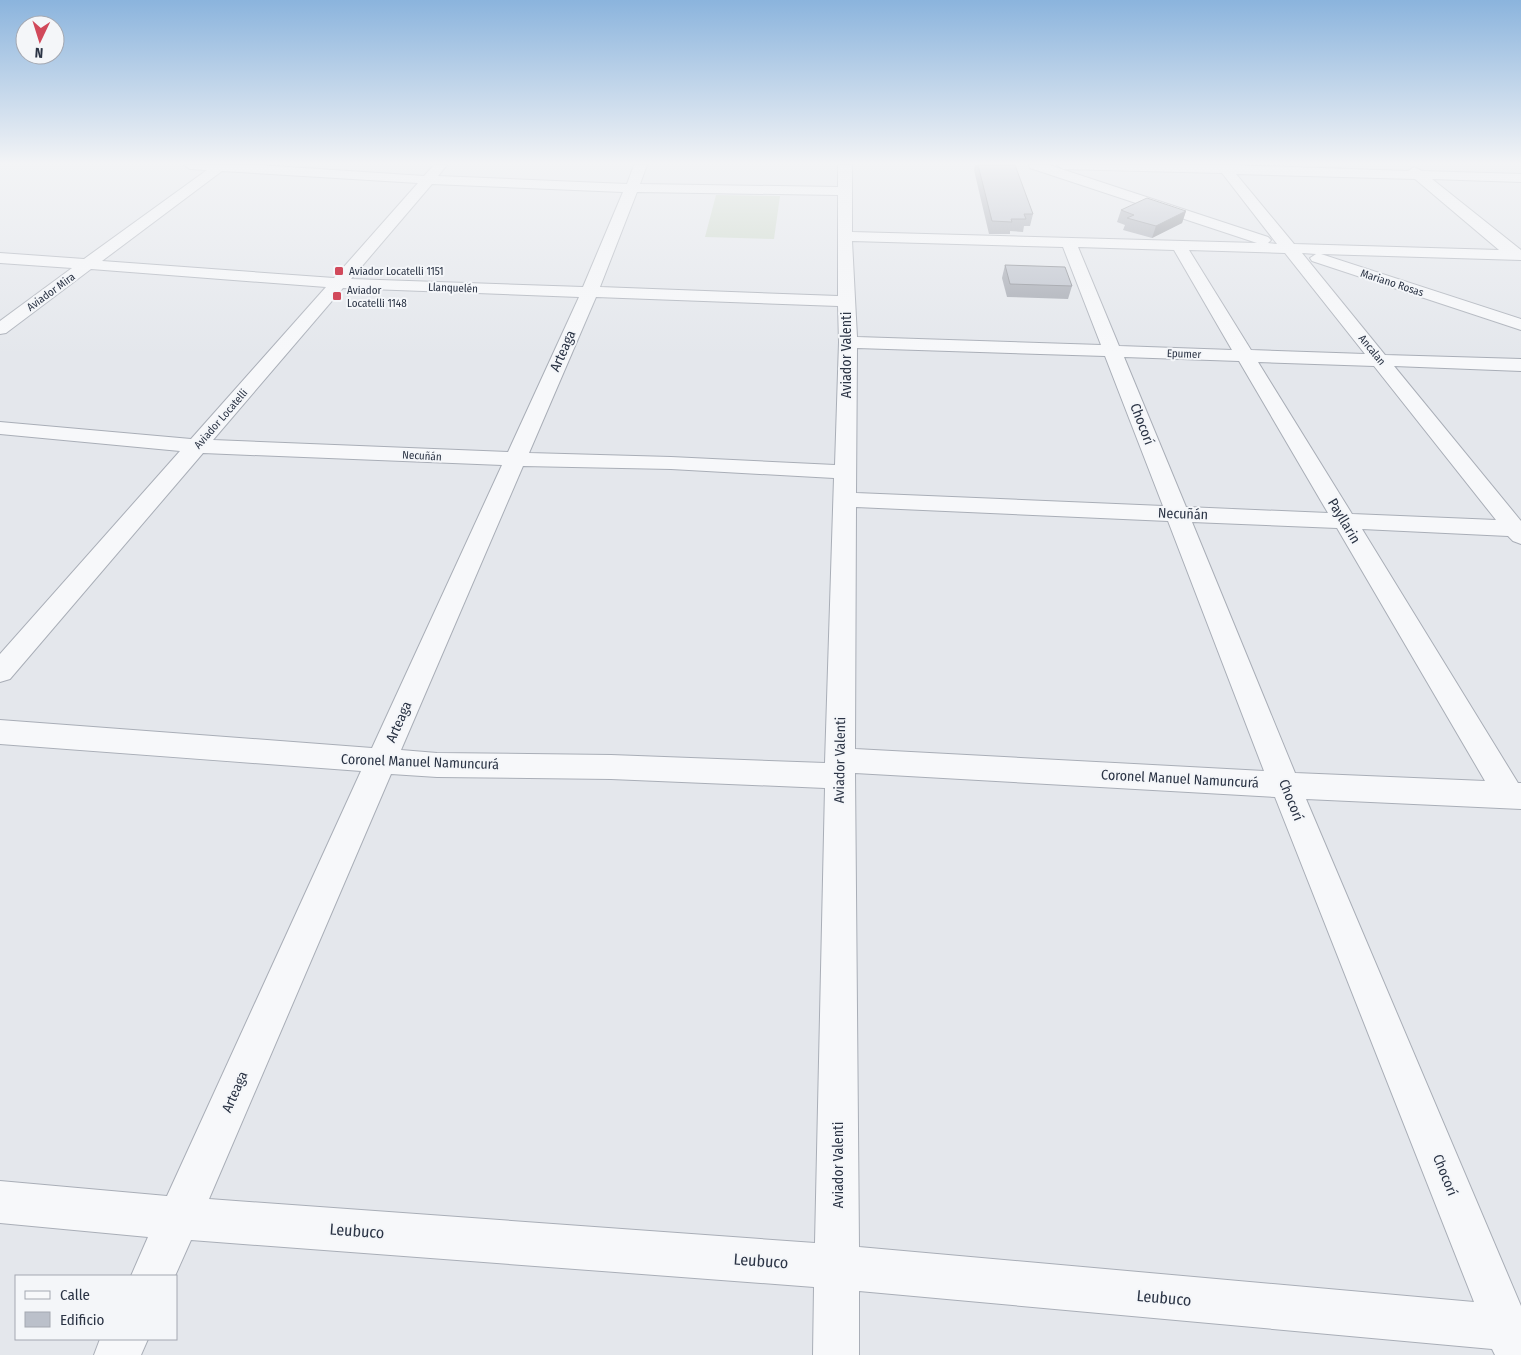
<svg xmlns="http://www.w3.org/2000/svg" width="1521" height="1355" font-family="'Fira Sans Condensed',sans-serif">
<rect width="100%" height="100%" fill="#e4e7ec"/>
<!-- green -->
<polygon fill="#c9d6c5" points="716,195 780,196 774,239 705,237"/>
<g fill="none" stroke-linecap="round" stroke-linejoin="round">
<!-- minor casing -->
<g stroke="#a9aeb7" stroke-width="2">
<g id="minor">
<path d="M184 165H258L424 176 434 165H447L438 176 627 184 634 165H647L640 184 838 187V165H852V232L1257 243 1030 168 1029 165H1049L1268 237 1271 240 1268 243 1277 244 1222 173 1063 169 1057 165H1229L1408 171 1414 167 1422 171 1521 174V182L1432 179 1521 250V260L1321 254 1521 319V330L1312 261 1310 258 1316 254 1302 253 1385 355 1521 359V371L1394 366 1521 521V544L1513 541 1508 536 1362 529 1518 783H1521V809L1306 799 1521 1306V1355H1495L1492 1349 859 1291V1355H813L814 1287 191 1240 175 1276H131L148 1237 0 1223V1181L167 1196 361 771 0 744V720L372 748 502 465 203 453 10 679 0 682V654L180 451 0 434V422L191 439 326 287 91 269 6 333 0 334V321L72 268 0 263V253L84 259 207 170 190 169ZM222 171 418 183 334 278 102 261ZM1236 174 1415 179 1499 250 1294 244ZM432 184 623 192 583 287 351 279ZM637 192 838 195V296L600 287ZM852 241 1063 247 1101 345 857 337ZM1078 247 1174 250 1232 350 1119 346ZM1189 250 1285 253 1365 354 1251 350ZM343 288 579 297 508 452 213 440ZM596 297 838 306 839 342 835 465 671 457 529 453ZM857 348 1105 356 1163 506 856 493ZM1124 357 1239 361 1328 513 1186 507ZM1258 362 1374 366 1496 520 1352 514ZM523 466 671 469 834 478 825 763 611 755 437 753 401 750ZM856 507 1168 521 1264 771 855 749ZM1192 522 1337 528 1485 781 1295 773ZM855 773 1275 797 1474 1302 859 1247ZM391 774 437 777 611 779 825 788 815 1243 209 1199Z"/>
<polygon points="100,1339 148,1339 141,1355 94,1355"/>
</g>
</g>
<!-- minor -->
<use href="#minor" fill="#f7f8fa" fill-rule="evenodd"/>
</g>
<!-- wall -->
<g fill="#a1a5ae">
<polygon points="975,165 1015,165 1033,214 1030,226 1024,226 1023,232 1010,231 1010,234 989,234 974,170"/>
<polygon points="1121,210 1186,211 1182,223 1152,238 1123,230 1125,225 1117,222"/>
<polygon points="1005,265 1072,286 1068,299 1007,297 1002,278"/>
</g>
<!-- shaded-wall -->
<polygon fill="#83868d" points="1186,211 1182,223 1152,238 1156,226"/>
<!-- building -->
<g fill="#bbc0ca" stroke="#83868d">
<polygon points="978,165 1015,165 1033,214 1024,214 1026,219 1011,219 1012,222 992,221"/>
<polygon points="1147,198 1186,211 1156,226 1127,218 1134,215 1121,210"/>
<polygon points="1005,265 1065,267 1072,286 1010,284"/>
</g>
<!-- sky -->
<linearGradient id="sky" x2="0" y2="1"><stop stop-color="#8bb4dd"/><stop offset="0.46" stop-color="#f3f4f6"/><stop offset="1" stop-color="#f3f4f6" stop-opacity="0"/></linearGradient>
<rect width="1521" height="355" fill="url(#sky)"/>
<!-- markers -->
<g fill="#d1495b" stroke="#f4f6f9" stroke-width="2">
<rect x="334" y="266" width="10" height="10" rx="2.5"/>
<rect x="332" y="291" width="10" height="10" rx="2.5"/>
</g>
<g text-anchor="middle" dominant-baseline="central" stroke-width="4" stroke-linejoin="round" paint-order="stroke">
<!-- far-poi labels -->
<g font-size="11" fill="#2b3445" stroke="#f4f6f9" text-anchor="start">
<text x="349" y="271">Aviador Locatelli 1151</text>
<text x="347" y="290">Aviador<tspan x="347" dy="13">Locatelli 1148</tspan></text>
</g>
<!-- far-street labels -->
<g font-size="11" fill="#2b3445" stroke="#f4f6f9">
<text transform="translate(1392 283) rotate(18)">Mariano Rosas</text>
<text transform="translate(453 288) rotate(2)">Llanquelén</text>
<text transform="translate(51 292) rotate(-36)">Aviador Mira</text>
<text transform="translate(1372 350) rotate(51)">Ancalan</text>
<text transform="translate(1184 354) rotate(2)">Epumer</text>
<text transform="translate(221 419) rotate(-49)">Aviador Locatelli</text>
<text transform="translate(422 456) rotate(3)">Necuñán</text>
</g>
<!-- street labels -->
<g font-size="14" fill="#2b3445" stroke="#f4f6f9">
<text transform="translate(563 351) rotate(-66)">Arteaga</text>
<text transform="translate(846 355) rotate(-90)">Aviador Valenti</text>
<text transform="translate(1142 424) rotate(69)">Chocorí</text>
<text transform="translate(1183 514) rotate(2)">Necuñán</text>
<text transform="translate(1344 521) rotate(59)">Payllarin</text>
<text transform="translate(399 722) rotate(-66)">Arteaga</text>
<text transform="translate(840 760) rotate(-89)">Aviador Valenti</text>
<text transform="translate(420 762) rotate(2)">Coronel Manuel Namuncurá</text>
<text transform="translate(1180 779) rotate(3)">Coronel Manuel Namuncurá</text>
<text transform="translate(1291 800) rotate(68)">Chocorí</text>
<text transform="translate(235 1092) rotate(-66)">Arteaga</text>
<text transform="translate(838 1165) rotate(-90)">Aviador Valenti</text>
<text transform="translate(1445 1175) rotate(68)">Chocorí</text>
</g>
<!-- near-street labels -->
<g font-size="16" fill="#2b3445" stroke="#f4f6f9">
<text transform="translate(357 1231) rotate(4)">Leubuco</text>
<text transform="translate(761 1261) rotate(4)">Leubuco</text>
<text transform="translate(1164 1298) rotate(5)">Leubuco</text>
</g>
</g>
<!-- legend -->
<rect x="15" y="1275" width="162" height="65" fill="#f4f6f9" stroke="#a4a8b1"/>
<rect x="25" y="1291" width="25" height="8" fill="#f7f8fa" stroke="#a4a8b1"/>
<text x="60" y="1300" font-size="15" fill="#2b3445">Calle</text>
<rect x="25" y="1312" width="25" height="15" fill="#bbc0ca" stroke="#a4a8b1"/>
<text x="60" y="1325" font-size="15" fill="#2b3445">Edificio</text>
<!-- north arrow -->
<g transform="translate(40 40) rotate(184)"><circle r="24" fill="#f4f6f9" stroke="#a4a8b1"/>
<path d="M0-4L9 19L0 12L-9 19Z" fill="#d1495b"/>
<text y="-8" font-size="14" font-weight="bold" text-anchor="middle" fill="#2b3445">N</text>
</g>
</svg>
